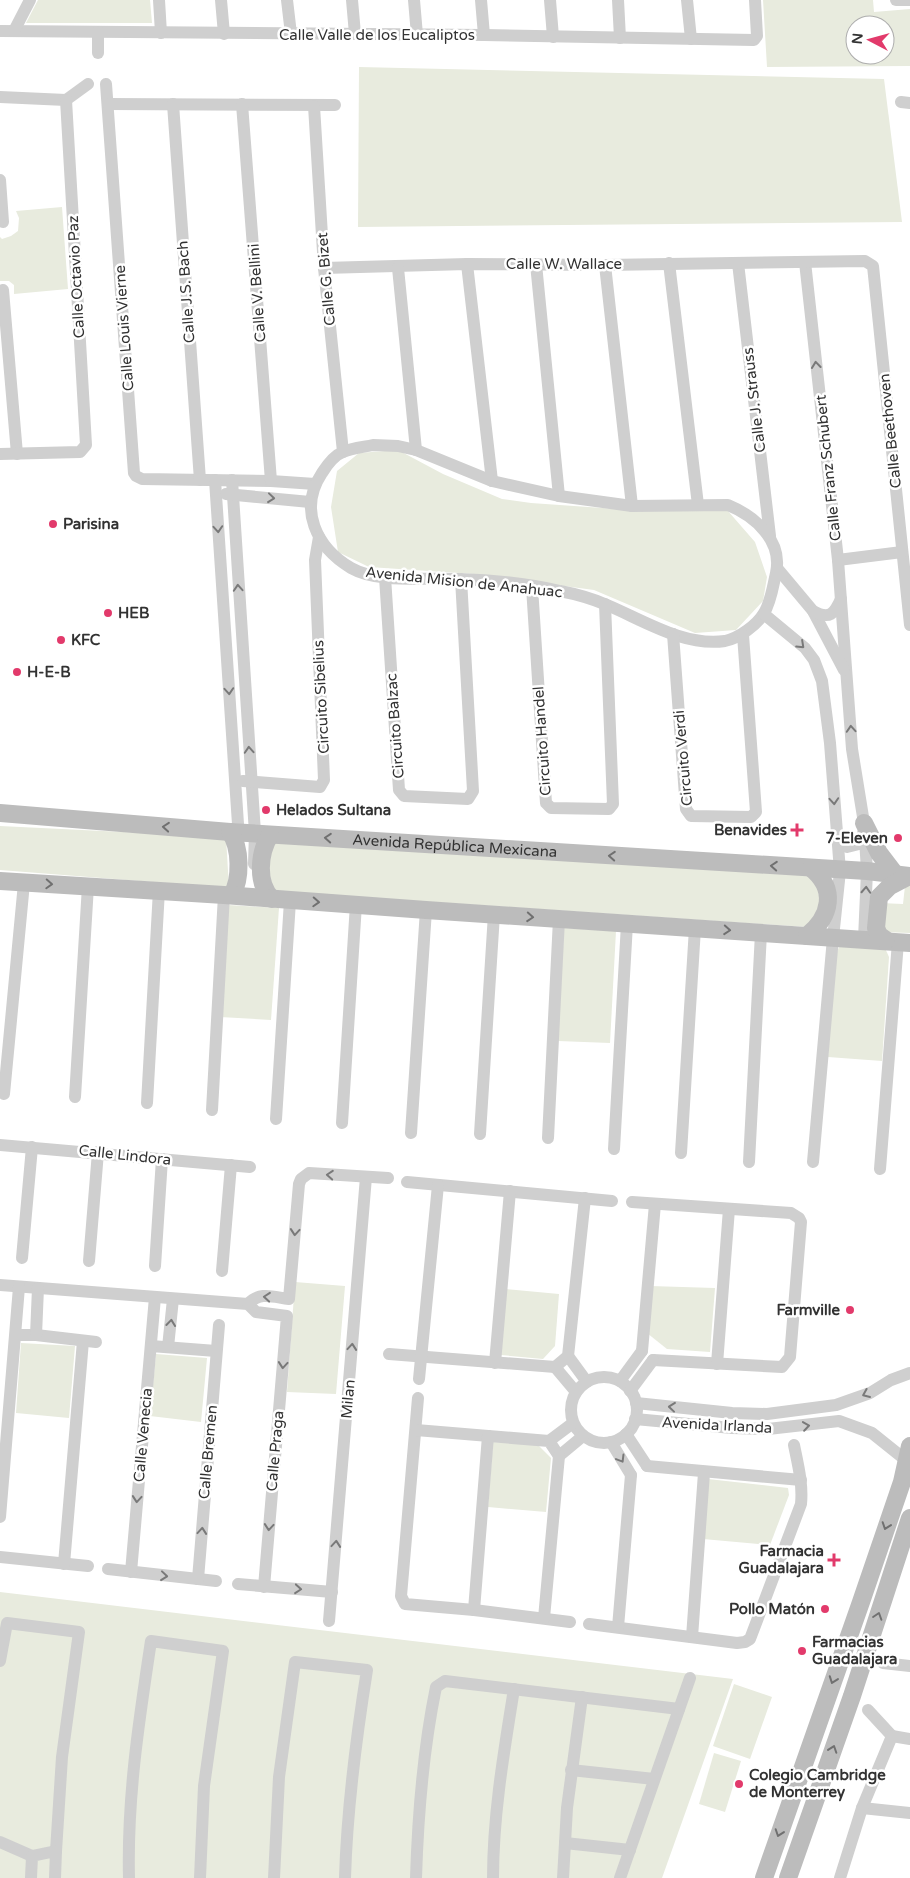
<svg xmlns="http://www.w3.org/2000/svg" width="910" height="1878" font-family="'Varela Round',sans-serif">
<rect width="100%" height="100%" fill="#fff"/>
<!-- green -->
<g fill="#e8ebde" fill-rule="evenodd">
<polygon points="38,0 150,0 152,23 26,23"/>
<path d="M763 0H873L874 12 910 9V66L767 67ZM855 25H885V55H855Z"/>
<polygon points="359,67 884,79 902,222 358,227"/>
<polygon points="62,207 68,289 14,294 14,285 9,281 0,281 0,237 2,239 11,236 18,231 19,218 16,211"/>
<polygon points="398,450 443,474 502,499 531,503 617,509 728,511 755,542 767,577 763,601 736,630 695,633 594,590 474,574 369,567 338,552 331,507 337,471 359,453"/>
<polygon points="0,826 226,837 229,888 0,870"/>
<polygon points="264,840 816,875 821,910 807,927 266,891"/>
<polygon points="910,883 910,933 883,932 880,903 903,904 905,886"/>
<polygon points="228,905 279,908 271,1020 220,1017"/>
<polygon points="564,928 616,931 610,1043 558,1041"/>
<polygon points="847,942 885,948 889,957 882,1061 828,1057 835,957 839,947"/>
<polygon points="295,1282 345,1286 336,1394 287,1392"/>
<polygon points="650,1286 715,1288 710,1352 667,1349 647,1333"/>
<polygon points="506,1289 559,1294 555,1346 543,1359 501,1355"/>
<polygon points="21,1343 75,1346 69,1418 16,1413"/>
<polygon points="156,1354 207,1358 201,1422 150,1416"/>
<polygon points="493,1442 538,1445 551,1458 546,1512 488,1507"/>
<polygon points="708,1479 788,1488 789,1495 770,1545 703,1539"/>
<polygon points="0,1592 733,1679 662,1878 0,1878"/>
<polygon points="734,1684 772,1697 750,1759 713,1746"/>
<polygon points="714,1753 741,1761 725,1812 699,1804"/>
</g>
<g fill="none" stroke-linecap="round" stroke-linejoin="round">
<!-- minor -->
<g stroke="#cfcfcf" stroke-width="12">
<polyline points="159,0 161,33"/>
<polyline points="221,0 224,34"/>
<polyline points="287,0 291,34"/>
<polyline points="352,0 355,34"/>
<polyline points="414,0 417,35"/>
<polyline points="481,0 484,35"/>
<polyline points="550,0 553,37"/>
<polyline points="618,0 620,38"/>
<polyline points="687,0 691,39"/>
<polyline points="896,0 910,0"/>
<polyline points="0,31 484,35 754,40 757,36 755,0"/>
<polyline points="14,31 30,0"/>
<polyline points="98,53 98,32"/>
<polyline points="106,84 134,473 136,476 142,479 271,481 315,484"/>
<polyline points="0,97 66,100"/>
<polyline points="66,100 88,84"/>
<polyline points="901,102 910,103"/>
<polyline points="108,104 335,105"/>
<polyline points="173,104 200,480"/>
<polyline points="242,104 271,481"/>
<polyline points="314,106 324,268 343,452"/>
<polyline points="0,180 3,222"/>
<polyline points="805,262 838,560 852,749 864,823 867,871 864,939"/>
<polyline points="669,263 698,505"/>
<polyline points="738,263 770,536"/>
<polyline points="467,264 492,481"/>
<polyline points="536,264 559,496"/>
<polyline points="605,265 632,506"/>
<polyline points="324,268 467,264 605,265 865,261 873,266 910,625"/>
<polyline points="398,268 416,450"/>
<polyline points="3,290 17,454"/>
<path d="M373 445 398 446 416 450 492 481 559 496 632 506 728 505C755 516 783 541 776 573 773 586 771 602 764 613 757 625 739 638 725 641 684 647 643 620 607 605 593 599 576 594 560 591 529 584 491 580 459 579 426 577 379 584 351 568 316 547 298 509 322 473 327 465 335 455 343 452 352 448 364 447 373 445Z"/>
<polyline points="0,454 80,452 86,445 66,100"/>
<polyline points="215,480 239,839"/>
<polyline points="232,480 255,833 254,864"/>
<polyline points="226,494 310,502"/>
<polyline points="838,560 902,552"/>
<polyline points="777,568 813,611 844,670"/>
<polyline points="385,577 399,790 404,796 468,799 473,791 461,579"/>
<polyline points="532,587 546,803 551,808 609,809 613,804 605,604"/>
<path d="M813 611C830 620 834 614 841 599"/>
<polyline points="764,614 805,648 814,660 822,681 830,743 840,871 833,938 813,1162"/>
<polyline points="673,634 686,809 691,816 751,817 756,812 743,635"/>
<polyline points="243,781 320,787 324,780 315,560 319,537"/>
<polyline points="837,833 839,839 847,847 859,844 863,839 863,833"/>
<polyline points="4,1094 24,883"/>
<polyline points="75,1097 88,886"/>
<polyline points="147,1103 159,890"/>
<polyline points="212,1110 224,895"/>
<polyline points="276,1119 290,901"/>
<polyline points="342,1123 356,904"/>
<polyline points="411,1133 426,910"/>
<polyline points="480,1134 494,914"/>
<polyline points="548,1138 559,919"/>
<polyline points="0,1145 250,1167"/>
<polyline points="614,1149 627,924"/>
<polyline points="681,1153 695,928"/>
<polyline points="749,1162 761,933"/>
<polyline points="880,1169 898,942"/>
<polyline points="407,1182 612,1201"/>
<polyline points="632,1202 791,1213 799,1218 801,1222 790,1357 782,1367 653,1360"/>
<polyline points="22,1258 32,1147"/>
<polyline points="89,1261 98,1152"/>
<polyline points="155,1266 162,1159"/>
<polyline points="222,1271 231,1165"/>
<polyline points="0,1285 248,1304 256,1312 287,1316 264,1587"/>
<path d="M248 1304C260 1291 273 1297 289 1299L299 1184 301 1179 309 1173 388 1178"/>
<polyline points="16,1335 36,1335 96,1342"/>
<polyline points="36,1335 38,1288"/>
<polyline points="151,1346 216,1351"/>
<polyline points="168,1347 173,1299"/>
<polyline points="642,1351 655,1204"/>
<polyline points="389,1354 555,1367"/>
<polyline points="568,1356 587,1382"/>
<polyline points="495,1363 510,1191"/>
<polyline points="717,1364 729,1209"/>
<polyline points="555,1367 568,1356 585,1198"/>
<polyline points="555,1367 576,1392"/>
<circle cx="604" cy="1410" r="33"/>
<polyline points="419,1379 438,1185"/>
<polyline points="620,1381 642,1351"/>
<polyline points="630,1391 653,1360"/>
<polyline points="418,1398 401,1596 405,1604 474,1610 570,1622"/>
<polyline points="636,1403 732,1413 767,1414 836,1405 870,1393 891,1380 910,1373"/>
<polyline points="635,1419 732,1428 768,1429 839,1421 872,1433 907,1461"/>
<polyline points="416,1430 549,1441 559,1456"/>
<polyline points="626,1434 647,1466"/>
<polyline points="549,1441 573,1423"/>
<polyline points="611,1442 631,1475"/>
<polyline points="559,1456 583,1436"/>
<polyline points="647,1466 801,1480"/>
<polyline points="0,1517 19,1287"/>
<polyline points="0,1557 88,1566"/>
<polyline points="64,1564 83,1341"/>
<polyline points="108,1569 216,1581"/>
<polyline points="131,1572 155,1297"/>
<polyline points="198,1579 219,1325"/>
<polyline points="238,1584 332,1592"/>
<polyline points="474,1610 488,1436"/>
<polyline points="544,1618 559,1456"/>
<polyline points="329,1621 366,1177"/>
<path d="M589 1624 737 1643 745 1642 750 1639 801 1504C803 1484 798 1465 794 1445"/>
<polyline points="618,1627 631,1475"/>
<polyline points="692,1637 704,1473"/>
<polyline points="0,1661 7,1623 79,1632 62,1757 56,1851"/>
<polyline points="883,1663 910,1666"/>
<polyline points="868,1710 892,1736"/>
<polyline points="892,1736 910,1739"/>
<polyline points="571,1770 654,1779"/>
<polyline points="862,1808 910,1813"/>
<polyline points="0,1842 32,1856"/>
<polyline points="565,1843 630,1850"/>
<polyline points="31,1878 32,1856 56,1851 55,1878"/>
<path d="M129 1878C127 1798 139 1720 151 1641L223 1651 204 1786 200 1878"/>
<path d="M274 1878 279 1777 295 1662 367 1670C356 1739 347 1808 345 1878"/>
<path d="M416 1878C418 1813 423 1750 436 1687L445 1681 679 1709"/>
<path d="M493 1878C493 1815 504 1751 514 1689"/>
<polyline points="563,1878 567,1808 582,1697"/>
<polyline points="620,1878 690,1678"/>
<polyline points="840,1878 862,1808 892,1736"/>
</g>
<!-- secondary -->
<g stroke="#bcbcbc" stroke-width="18">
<path id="s1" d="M0 813 230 832 867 871 910 876"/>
<polyline points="864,823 879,853 895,874"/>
<path d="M230 832C241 848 241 879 232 895"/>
<path d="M270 835C259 853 256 883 272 899"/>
<polyline points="0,881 224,895 426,910 910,943"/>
<path d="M807 936C831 916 837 889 811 868"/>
<polyline points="886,940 879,935 876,928 879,897 890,886 909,876"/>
<polyline points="764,1878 861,1602 902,1482 910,1446"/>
<polyline points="788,1878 852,1696 910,1518"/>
</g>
</g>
<!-- one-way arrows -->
<defs><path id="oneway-chevron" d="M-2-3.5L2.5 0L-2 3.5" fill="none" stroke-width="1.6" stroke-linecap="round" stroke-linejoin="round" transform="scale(1.25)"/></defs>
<g stroke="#797979">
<use href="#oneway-chevron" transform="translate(816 365) rotate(-96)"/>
<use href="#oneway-chevron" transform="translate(271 498) rotate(6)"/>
<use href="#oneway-chevron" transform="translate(218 529) rotate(86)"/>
<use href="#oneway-chevron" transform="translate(238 588) rotate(-94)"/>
<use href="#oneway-chevron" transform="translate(801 645) rotate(43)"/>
<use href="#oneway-chevron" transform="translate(229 691) rotate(86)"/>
<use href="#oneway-chevron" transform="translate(851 729) rotate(-94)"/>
<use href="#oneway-chevron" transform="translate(249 750) rotate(-94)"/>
<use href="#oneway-chevron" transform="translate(834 801) rotate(86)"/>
<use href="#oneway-chevron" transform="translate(866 890) rotate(-87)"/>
<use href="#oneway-chevron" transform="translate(330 1175) rotate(-176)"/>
<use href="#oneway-chevron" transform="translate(295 1232) rotate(95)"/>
<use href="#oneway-chevron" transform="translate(267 1297) rotate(-175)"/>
<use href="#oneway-chevron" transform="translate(171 1323) rotate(-84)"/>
<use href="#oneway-chevron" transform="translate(352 1347) rotate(-85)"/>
<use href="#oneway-chevron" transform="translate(283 1365) rotate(95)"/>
<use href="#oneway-chevron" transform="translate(866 1394) rotate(157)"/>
<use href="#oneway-chevron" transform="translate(672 1407) rotate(-174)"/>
<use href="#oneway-chevron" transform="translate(806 1426) rotate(-8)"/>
<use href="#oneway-chevron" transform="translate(621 1459) rotate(59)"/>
<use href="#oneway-chevron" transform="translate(137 1499) rotate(95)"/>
<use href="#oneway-chevron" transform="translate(269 1527) rotate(95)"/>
<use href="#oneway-chevron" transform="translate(202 1531) rotate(-85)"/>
<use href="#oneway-chevron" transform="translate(336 1544) rotate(-85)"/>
<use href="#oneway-chevron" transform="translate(164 1576) rotate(6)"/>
<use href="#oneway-chevron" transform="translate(298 1589) rotate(5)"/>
</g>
<g stroke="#707070">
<use href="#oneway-chevron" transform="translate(166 827) rotate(-175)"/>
<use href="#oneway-chevron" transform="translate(328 838) rotate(-176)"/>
<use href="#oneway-chevron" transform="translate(612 856) rotate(-176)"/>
<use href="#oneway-chevron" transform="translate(774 866) rotate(-176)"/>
<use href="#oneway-chevron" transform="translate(49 884) rotate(3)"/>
<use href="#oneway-chevron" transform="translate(316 902) rotate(3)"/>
<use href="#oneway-chevron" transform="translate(530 917) rotate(4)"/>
<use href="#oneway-chevron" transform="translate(727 930) rotate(4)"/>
<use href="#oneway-chevron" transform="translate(886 1526) rotate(109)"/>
<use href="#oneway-chevron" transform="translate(878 1616) rotate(-72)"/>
<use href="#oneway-chevron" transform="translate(833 1680) rotate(110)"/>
<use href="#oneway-chevron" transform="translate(833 1749) rotate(-71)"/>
<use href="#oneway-chevron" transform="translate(779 1833) rotate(109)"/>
</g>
<!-- markers -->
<g fill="#e23a6b" stroke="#fff" stroke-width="2">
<circle cx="53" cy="524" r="5"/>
<circle cx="108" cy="613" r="5"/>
<circle cx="61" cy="640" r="5"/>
<circle cx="17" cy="672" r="5"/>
<circle cx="266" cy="810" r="5"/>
<path d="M794.5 822.5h5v5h5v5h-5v5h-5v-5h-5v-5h5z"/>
<circle cx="898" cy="838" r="5"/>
<circle cx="850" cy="1310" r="5"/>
<path d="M831.5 1552.5h5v5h5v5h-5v5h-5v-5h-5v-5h5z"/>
<circle cx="825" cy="1609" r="5"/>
<circle cx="802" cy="1651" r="5"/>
<circle cx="739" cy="1784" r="5"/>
</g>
<g text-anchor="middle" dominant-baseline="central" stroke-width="5" stroke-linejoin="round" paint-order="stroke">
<!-- street labels -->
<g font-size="15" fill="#323232" stroke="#fff">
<text x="377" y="35">Calle Valle de los Eucaliptos</text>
<text x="564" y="264">Calle W. Wallace</text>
<text transform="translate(76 277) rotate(-93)">Calle Octavio Paz</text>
<text transform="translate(326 279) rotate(-95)">Calle G. Bizet</text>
<text transform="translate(186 292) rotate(-94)">Calle J.S. Bach</text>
<text transform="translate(257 293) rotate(-94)">Calle V. Bellini</text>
<text transform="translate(124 328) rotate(-94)">Calle Louis Vierne</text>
<text transform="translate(754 400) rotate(-97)">Calle J. Strauss</text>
<text transform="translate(890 431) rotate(-96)">Calle Beethoven</text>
<text transform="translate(828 468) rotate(-96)">Calle Franz Schubert</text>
<text transform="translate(464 582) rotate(6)">Avenida Mision de Anahuac</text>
<text transform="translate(321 697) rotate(-93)">Circuito Sibelius</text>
<text transform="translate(395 726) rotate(-94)">Circuito Balzac</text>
<text transform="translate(542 741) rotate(-94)">Circuito Handel</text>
<text transform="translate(683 758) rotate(-95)">Circuito Verdi</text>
<text stroke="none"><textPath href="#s1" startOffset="456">Avenida República Mexicana</textPath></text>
<text transform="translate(125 1155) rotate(6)">Calle Lindora</text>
<text transform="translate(348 1399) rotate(-85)">Milan</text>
<text transform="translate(717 1425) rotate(3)">Avenida Irlanda</text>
<text transform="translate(143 1435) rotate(-85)">Calle Venecia</text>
<text transform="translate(275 1451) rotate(-85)">Calle Praga</text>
<text transform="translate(208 1452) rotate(-85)">Calle Bremen</text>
</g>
<!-- poi labels -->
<g font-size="15" font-weight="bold" fill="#323232" stroke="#fff" text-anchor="start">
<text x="63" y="524">Parisina</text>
<text x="118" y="613">HEB</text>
<text x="71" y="640">KFC</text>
<text x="27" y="672">H-E-B</text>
<text x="276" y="810">Helados Sultana</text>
<text x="787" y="830" text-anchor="end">Benavides</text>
<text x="888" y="838" text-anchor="end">7-Eleven</text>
<text x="840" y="1310" text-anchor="end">Farmville</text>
<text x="824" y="1551" text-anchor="end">Farmacia<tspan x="824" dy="17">Guadalajara</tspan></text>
<text x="815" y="1609" text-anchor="end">Pollo Matón</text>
<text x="812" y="1642">Farmacias<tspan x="812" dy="17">Guadalajara</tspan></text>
<text x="749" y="1775">Colegio Cambridge<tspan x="749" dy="17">de Monterrey</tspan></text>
</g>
</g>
<!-- north arrow -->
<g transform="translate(870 40) rotate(276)"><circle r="24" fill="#ffffff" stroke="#adadad"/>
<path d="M0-4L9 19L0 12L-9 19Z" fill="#e23a6b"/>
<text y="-8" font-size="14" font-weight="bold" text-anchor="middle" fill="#323232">N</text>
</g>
</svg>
